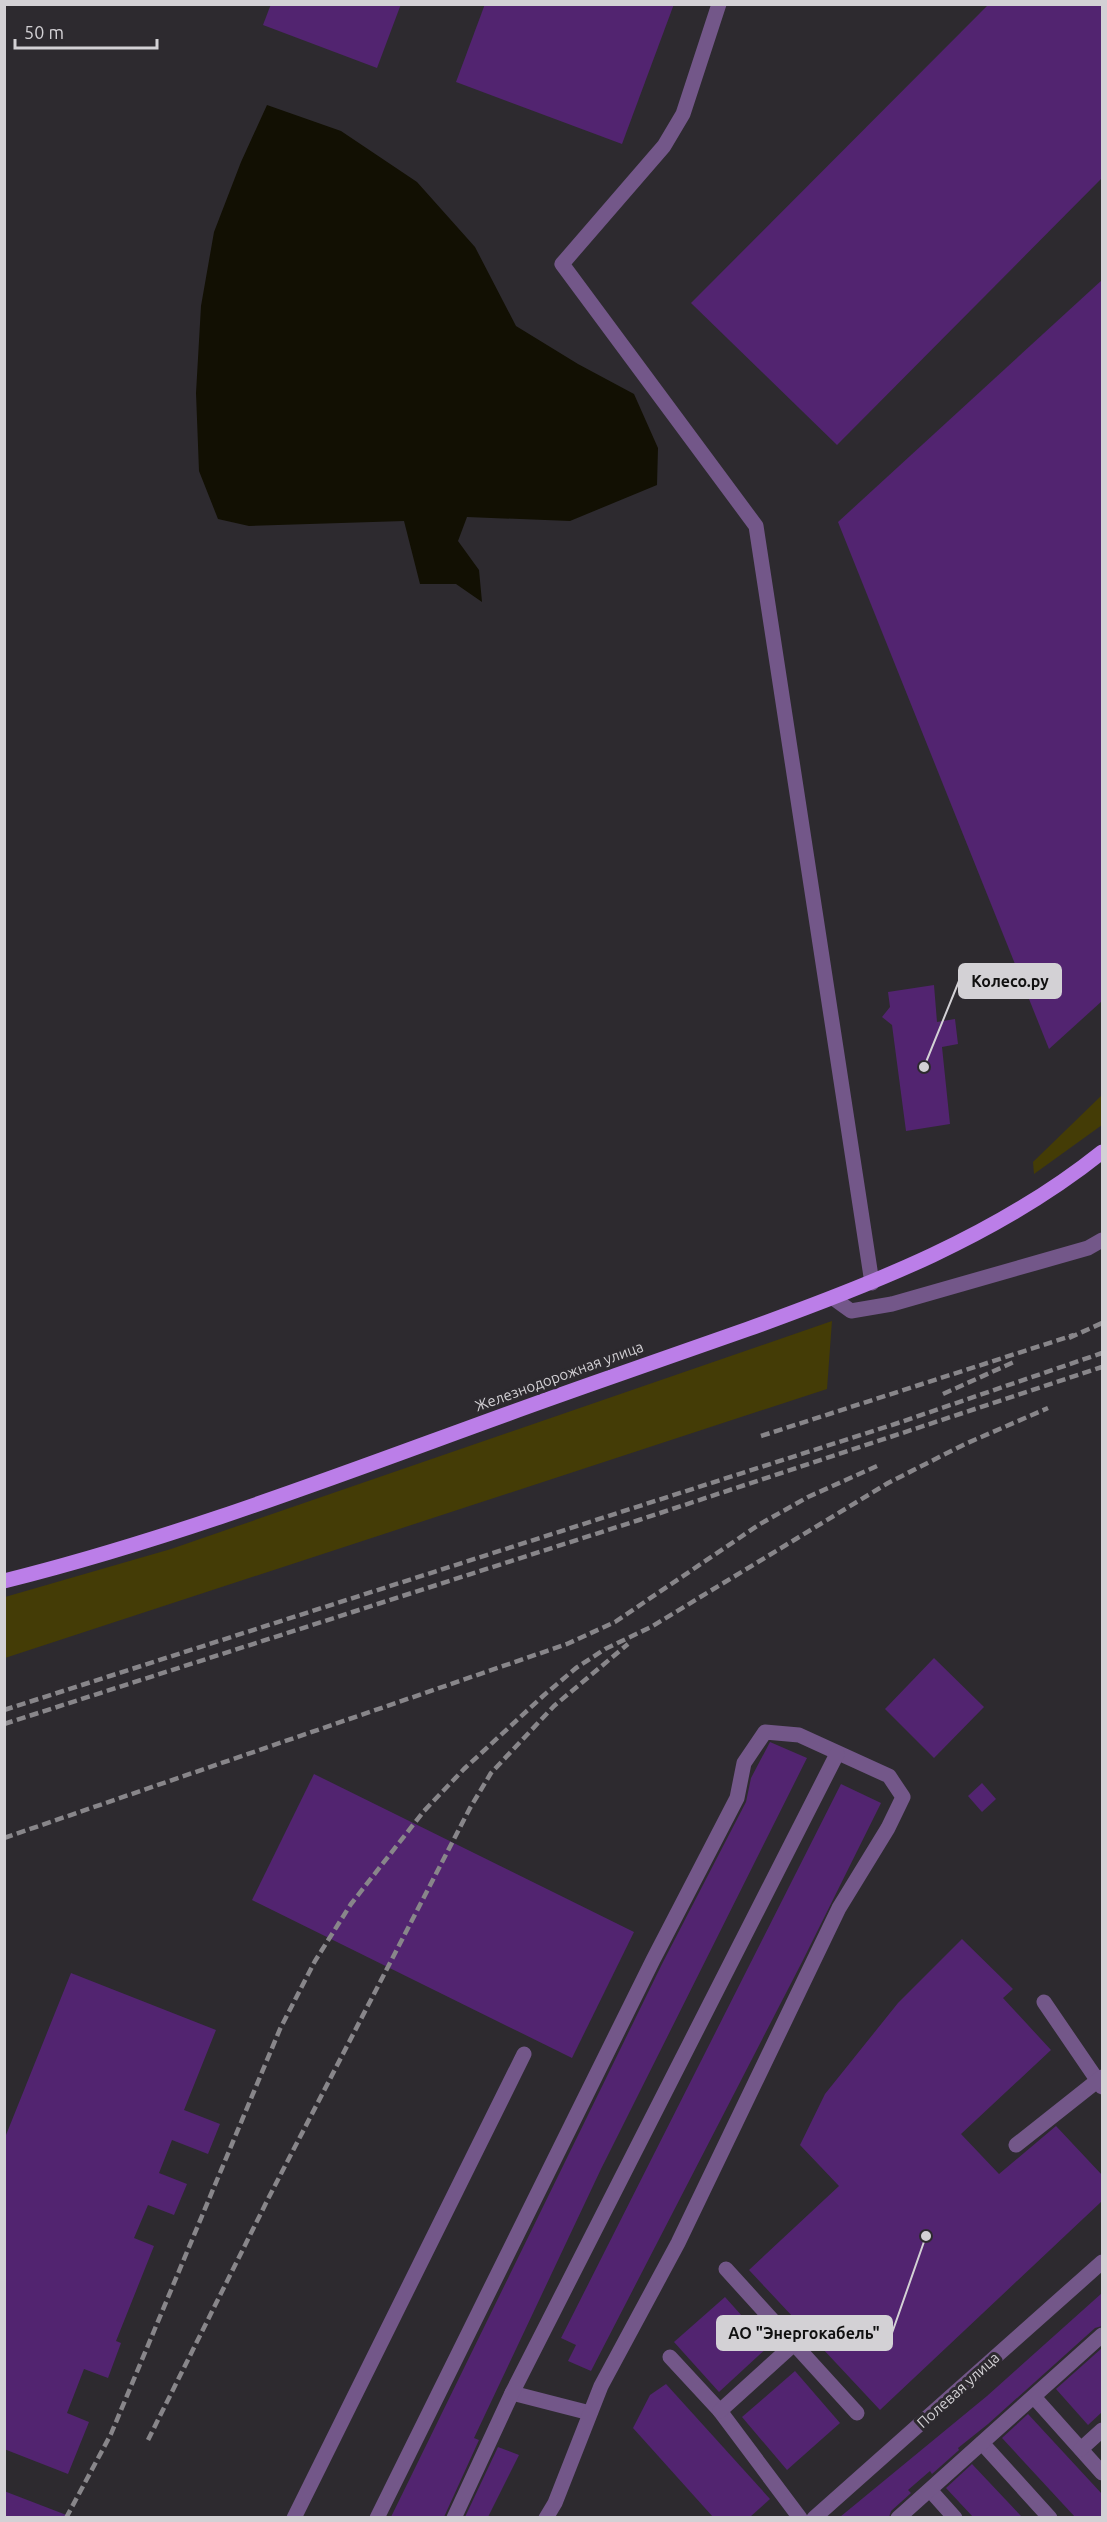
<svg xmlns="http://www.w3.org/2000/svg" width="1107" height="2522" font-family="Ubuntu,sans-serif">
<rect width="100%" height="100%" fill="#2d2a2f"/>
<!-- green -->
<g fill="#443c06">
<polygon points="1102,1095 1102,1125 1034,1174 1033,1162"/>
<polygon points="832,1321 827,1389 5,1658 5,1597 171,1549"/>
</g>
<!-- water -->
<polygon fill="#121003" points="267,105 341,131 417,182 475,247 516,326 578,364 634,394 658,448 657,485 570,521 467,517 458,541 479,570 482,602 456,584 420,584 404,521 249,526 218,519 199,471 196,393 201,306 214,232 241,162"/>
<!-- building -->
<g fill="#522470">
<polygon points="271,4 401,4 377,68 263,25"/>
<polygon points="485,4 674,4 622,144 456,82"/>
<polygon points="989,4 1102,4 1102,178 837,445 691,303"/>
<polygon points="1102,280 1102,1001 1049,1049 838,522"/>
<polygon points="934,985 937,1022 955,1019 958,1044 942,1047 950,1124 906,1131 892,1025 882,1017 890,1007 888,992"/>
<polygon points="934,1658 984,1707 934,1758 885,1709"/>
<polygon points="770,1742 807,1758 601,2169 474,2438 479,2440 444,2517 391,2517 662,1964 746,1802 751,1778"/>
<polygon points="314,1774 634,1932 572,2058 252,1900"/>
<polygon points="982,1783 996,1799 982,1812 968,1796"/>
<polygon points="841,1784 881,1803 802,1962 591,2371 568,2361 576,2345 561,2338"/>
<polygon points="962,1939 1013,1989 1003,1998 1051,2050 961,2134 999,2174 1056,2126 1102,2175 1102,2201 880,2410 749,2270 839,2186 800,2145 825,2094 898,2003"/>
<polygon points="71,1973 216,2030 184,2110 220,2124 208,2154 172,2140 159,2173 187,2184 174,2215 148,2205 134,2238 154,2246 116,2341 121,2343 108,2378 84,2369 67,2413 89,2422 68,2474 4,2449 4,2140"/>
<polygon points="1102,2293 1102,2326 1095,2328 988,2424 958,2448 959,2450 932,2474 930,2471 908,2490 911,2493 891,2511 889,2517 840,2517 987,2396"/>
<polygon points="725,2297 769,2346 719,2392 674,2342"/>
<polygon points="1102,2348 1102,2412 1088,2425 1056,2389"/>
<polygon points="795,2371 840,2423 787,2470 742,2417"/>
<polygon points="666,2384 770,2499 750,2517 713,2517 633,2428 650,2395"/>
<polygon points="1028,2414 1102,2494 1102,2517 1075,2517 1002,2438"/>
<polygon points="498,2447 519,2455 488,2517 465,2517"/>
<polygon points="972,2464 1022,2517 973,2517 946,2488"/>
<polygon points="4,2491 69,2516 69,2517 4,2517"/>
</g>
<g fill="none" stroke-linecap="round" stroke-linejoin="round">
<!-- minor -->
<g stroke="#735789" stroke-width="15">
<polyline points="719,4 683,114 664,146 562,264 756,526 872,1283"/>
<polyline points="833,1298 851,1311 892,1304 1088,1248 1102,1240"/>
<polyline points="1044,2002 1102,2087"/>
<polyline points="1016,2145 1102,2077"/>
<polyline points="726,2269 857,2413"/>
<polyline points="670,2357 720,2411 800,2518"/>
<polyline points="512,2393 590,2413"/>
<polyline points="1034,2397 1102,2473"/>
<polyline points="720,2411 794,2344"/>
<polyline points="982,2443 1050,2518"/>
<polyline points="1081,2449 1102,2430"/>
<polyline points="930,2490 955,2518"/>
<polyline points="294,2518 524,2054"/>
<polyline points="377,2518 653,1960 737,1798 744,1763 765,1732 799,1735 889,1776 903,1797 888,1828 839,1908 678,2243 601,2386 555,2503 546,2518"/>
<polyline points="454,2518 512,2393 837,1754"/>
<polyline points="814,2518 1102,2262"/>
<polyline points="898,2518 1102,2335"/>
</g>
<!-- major -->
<path stroke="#bb7ee8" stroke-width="15" d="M4 1581C189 1535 367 1464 546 1400 613 1376 680 1353 748 1329 873 1284 997 1236 1102 1152"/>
<!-- rail -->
<g stroke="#88868a" stroke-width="4.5" stroke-dasharray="9 4.5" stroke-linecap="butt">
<polyline points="1069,1338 1102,1323"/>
<polyline points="943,1394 1014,1362"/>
<polyline points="761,1436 1074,1335"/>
<polyline points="4,1710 898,1423 1102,1353"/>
<polyline points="4,1724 639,1520 1102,1367"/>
<polyline points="4,1838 567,1644 615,1622 760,1524 808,1497 877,1466"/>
<polyline points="148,2440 268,2199 470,1808 491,1773 554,1706 628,1644"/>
<polyline points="66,2518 111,2434 280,2029 315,1961 351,1904 424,1811 464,1769 543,1696 576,1668 605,1649 651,1627 888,1483 965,1444 1048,1408"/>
</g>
</g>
<g text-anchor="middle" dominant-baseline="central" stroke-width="6" stroke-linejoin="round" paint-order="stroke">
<!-- street labels -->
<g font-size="15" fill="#d3d1d5" stroke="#2d2a2f">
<text transform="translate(559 1376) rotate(-20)">Железнодорожная улица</text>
<text transform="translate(958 2390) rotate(-42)">Полевая улица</text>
</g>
</g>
<!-- callouts -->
<path fill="none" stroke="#d3d1d5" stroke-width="2" d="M924 1067L959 981M926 2236L892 2333"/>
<g fill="#d3d1d5" stroke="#2d2a2f" stroke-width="2">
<circle cx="924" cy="1067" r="6"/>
<circle cx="926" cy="2236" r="6"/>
</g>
<g fill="#d3d1d5" stroke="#d3d1d5" stroke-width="2">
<rect x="959" y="964" width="102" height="34" rx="6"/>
<rect x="717" y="2316" width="175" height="34" rx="6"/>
</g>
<g font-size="16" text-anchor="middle" font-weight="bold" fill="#111">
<text x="1010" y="987">Колесо.ру</text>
<text x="804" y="2339">АО "Энергокабель"</text>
</g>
<!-- border -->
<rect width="1107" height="2522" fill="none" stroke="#d3d1d5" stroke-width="12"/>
<!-- scale -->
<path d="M15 39v9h142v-9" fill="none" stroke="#d3d1d5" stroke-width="3"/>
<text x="24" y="39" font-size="18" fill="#d3d1d5" stroke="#2d2a2f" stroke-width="4.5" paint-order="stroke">50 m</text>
</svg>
